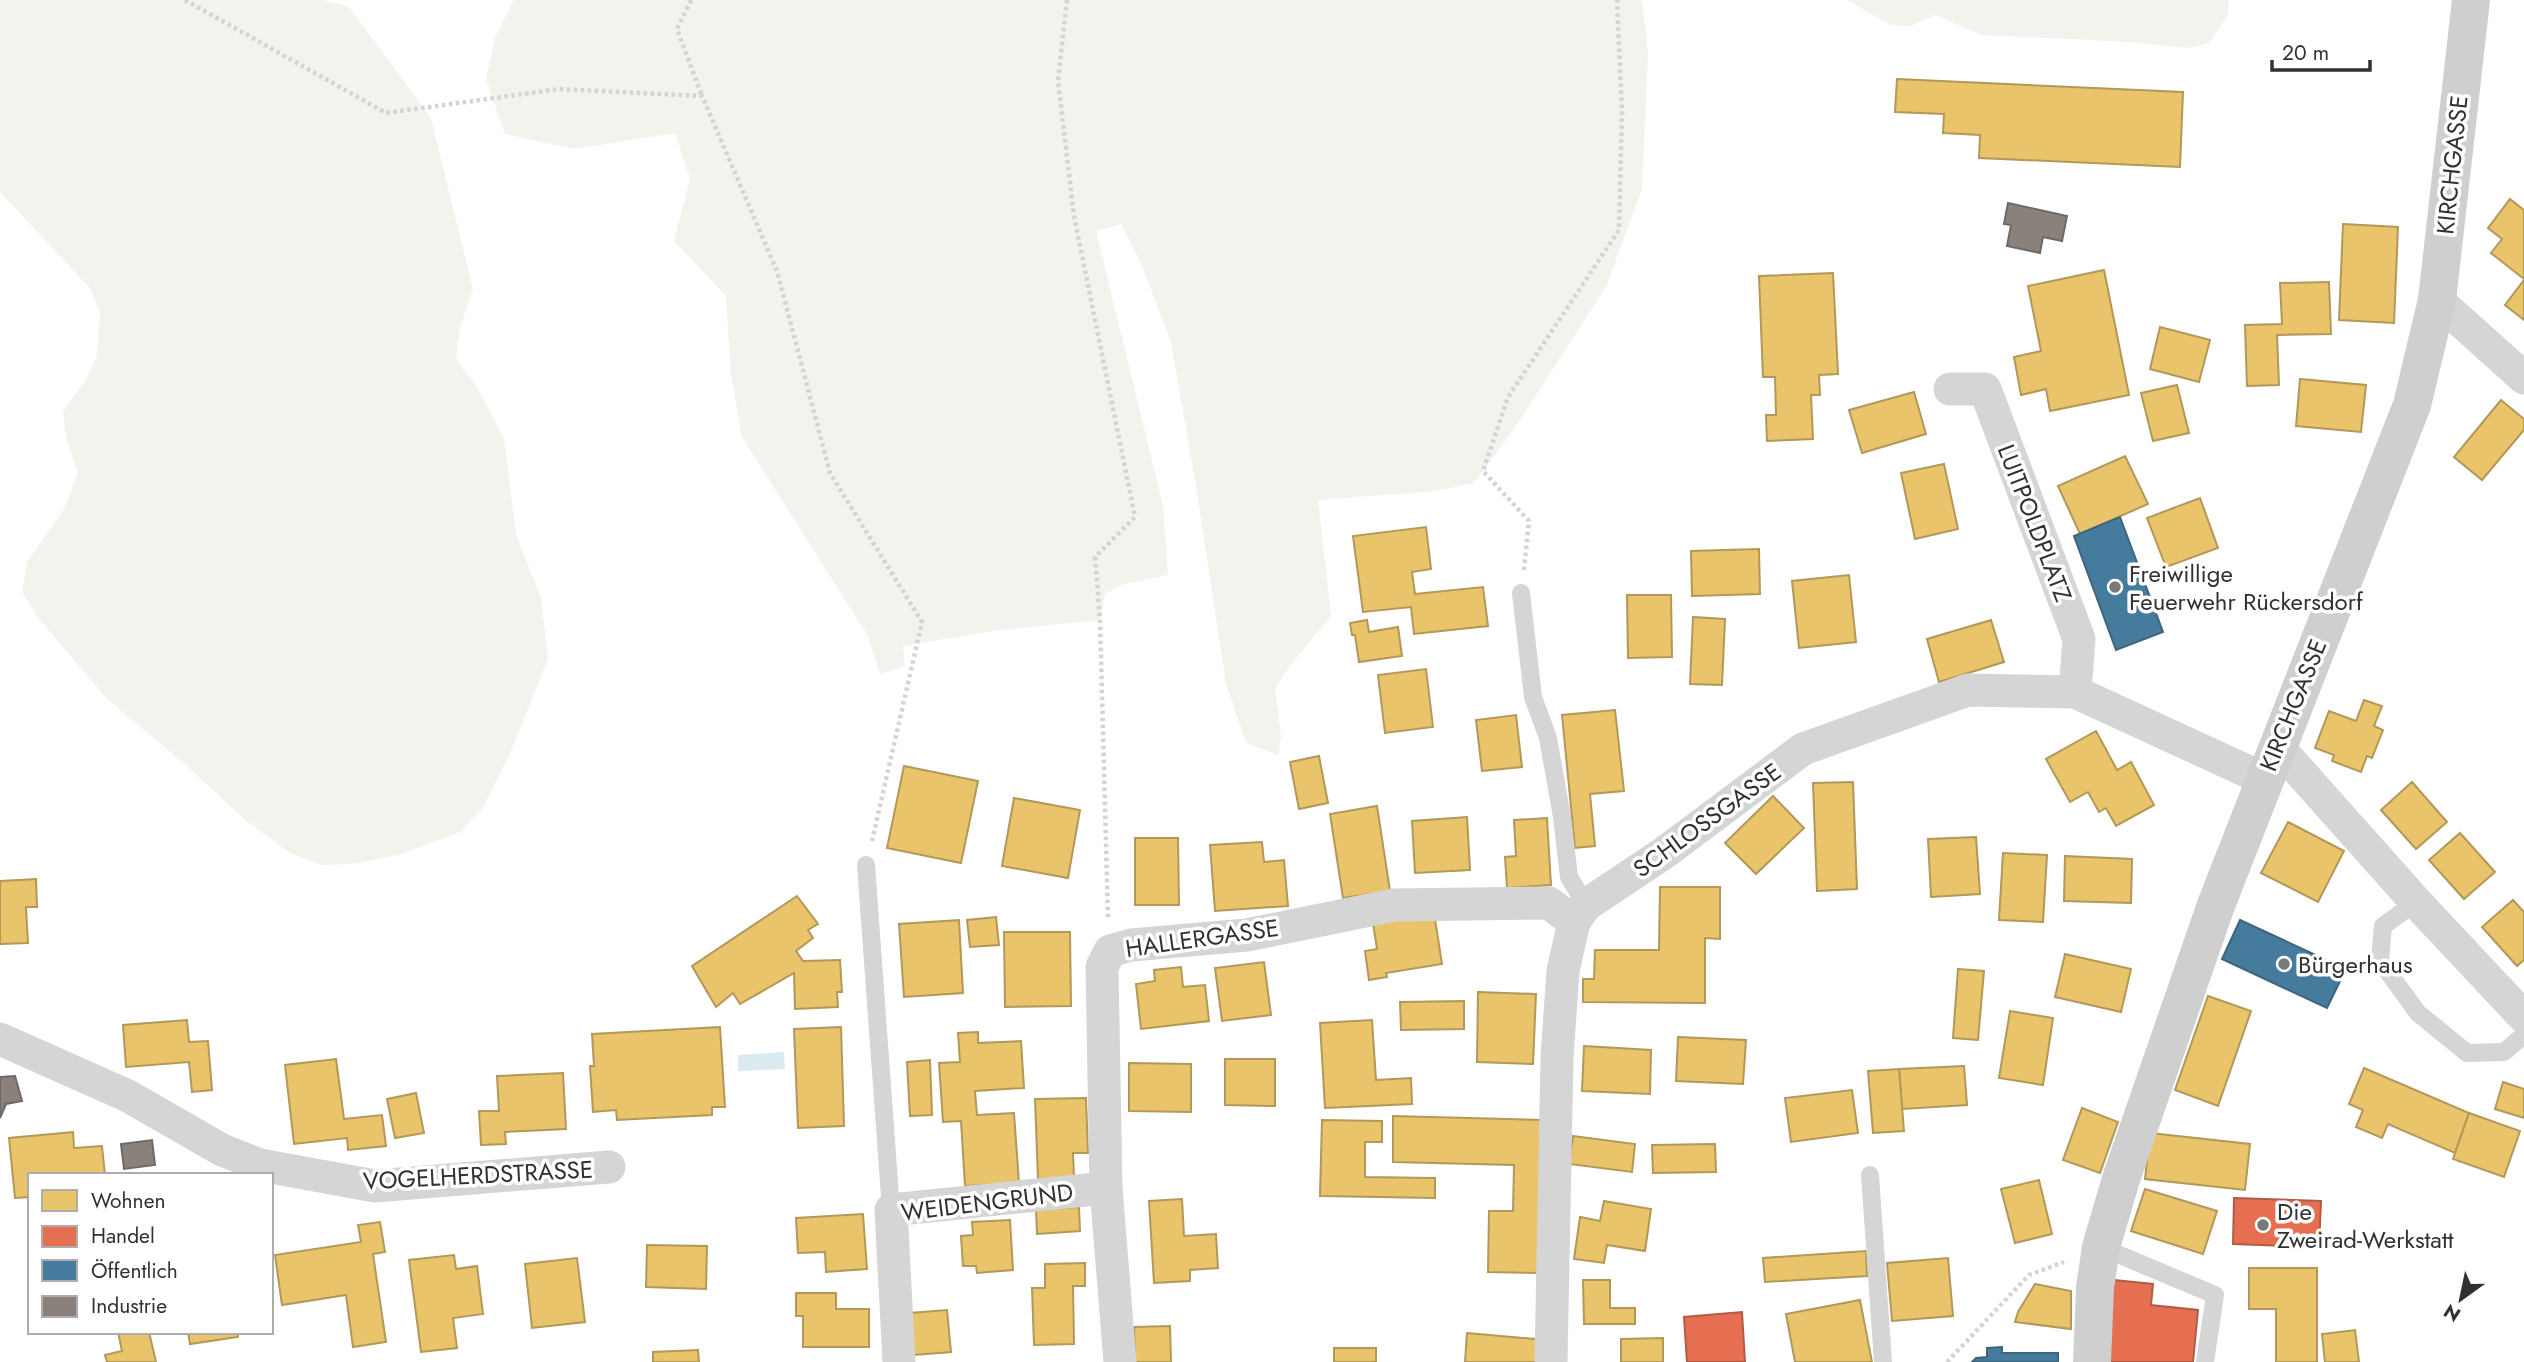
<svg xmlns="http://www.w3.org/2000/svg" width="2524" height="1362" font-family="Jost,sans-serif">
<rect width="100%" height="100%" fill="#fff"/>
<!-- green -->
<g fill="#f1f3ed">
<polygon points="0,0 323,0 349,7 431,118 473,290 460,327 456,359 478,389 504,439 516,535 541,598 548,659 508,758 483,808 460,832 398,855 352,864 322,865 290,853 244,819 185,764 106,698 37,616 22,592 27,562 64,509 78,473 66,437 63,411 84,383 97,356 100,312 90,288 0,192"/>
<polygon points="514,0 1642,0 1648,53 1642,189 1606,287 1514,429 1474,483 1435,491 1318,500 1331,616 1292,663 1275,688 1281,738 1278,755 1246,743 1226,683 1196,486 1171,342 1143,268 1121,224 1096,231 1163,506 1168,575 1121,585 1105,594 1100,620 1000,630 903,646 905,666 880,674 868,636 742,437 731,376 726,296 674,241 690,179 675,133 574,149 505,134 486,79 495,38"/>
<polygon points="1847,0 2229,0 2227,17 2209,43 2190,48 2130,42 1982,35 1935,15 1910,26 1890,25"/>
</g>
<!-- water -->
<polygon fill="#dbe9f0" points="784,1052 785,1069 738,1071 738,1055"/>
<!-- homes -->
<g fill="#e9c46a" stroke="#b29859" stroke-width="2">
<polygon points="1897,79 2183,92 2180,167 1979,158 1980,135 1943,133 1944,114 1895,112"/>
<polygon points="2510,199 2524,210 2524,279 2491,253 2502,239 2488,228"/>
<polygon points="2343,224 2398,227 2394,323 2339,320"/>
<polygon points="2104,270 2129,395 2050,411 2046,389 2021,395 2014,357 2041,351 2028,286"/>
<polygon points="1833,273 1838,374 1819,375 1820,395 1811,395 1813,439 1767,441 1766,415 1776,415 1775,377 1763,377 1759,276"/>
<polygon points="2524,280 2524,320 2505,305"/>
<polygon points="2329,282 2331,334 2277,335 2279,385 2247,386 2245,325 2282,324 2280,283"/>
<polygon points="2160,327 2210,340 2199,382 2150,369"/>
<polygon points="2300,379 2366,385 2361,432 2296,426"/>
<polygon points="2177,385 2189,433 2153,441 2141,393"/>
<polygon points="1914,392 1926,434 1862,453 1849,410"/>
<polygon points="2501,400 2524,419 2524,430 2482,480 2454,457"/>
<polygon points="2125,456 2148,504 2080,534 2058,486"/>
<polygon points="1944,464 1958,529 1915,539 1901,473"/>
<polygon points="2200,498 2218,548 2166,567 2147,518"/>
<polygon points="1426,527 1431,569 1412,572 1415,594 1483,587 1488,626 1414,634 1411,607 1363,612 1353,536"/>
<polygon points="1759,549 1760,594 1692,596 1691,551"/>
<polygon points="1849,575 1856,642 1799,648 1792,581"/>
<polygon points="1627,595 1671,595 1672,657 1628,658"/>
<polygon points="1693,617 1725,619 1722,685 1690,684"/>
<polygon points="1367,620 1369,632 1398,627 1402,656 1359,662 1355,635 1352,635 1350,623"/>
<polygon points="1991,620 2004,662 1939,682 1927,639"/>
<polygon points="1426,669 1433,727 1385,733 1378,675"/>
<polygon points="2364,700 2382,706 2374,726 2383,730 2372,758 2367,756 2361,772 2332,761 2334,755 2315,748 2329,711 2356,721"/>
<polygon points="1615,710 1624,791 1590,794 1595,846 1575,848 1562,715"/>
<polygon points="1516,715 1522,767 1482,771 1476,720"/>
<polygon points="2096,731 2117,770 2131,762 2154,805 2116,826 2106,808 2099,812 2088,792 2070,802 2046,759"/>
<polygon points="1319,756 1328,803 1299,809 1290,762"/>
<polygon points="904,766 978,781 961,863 887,848"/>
<polygon points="1853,782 1857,889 1817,891 1813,783"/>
<polygon points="2412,782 2447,822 2416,849 2381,810"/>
<polygon points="1773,796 1804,828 1756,874 1725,843"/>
<polygon points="1014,798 1080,810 1068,878 1002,866"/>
<polygon points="1377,806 1390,891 1343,898 1330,814"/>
<polygon points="1467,817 1470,870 1415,873 1412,821"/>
<polygon points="1547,818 1551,885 1507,888 1505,857 1516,856 1514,820"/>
<polygon points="2288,822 2344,851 2318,902 2261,873"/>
<polygon points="2460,833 2495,872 2464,899 2429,860"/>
<polygon points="1976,837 1980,894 1931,897 1928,839"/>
<polygon points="1135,838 1178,838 1179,905 1135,905"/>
<polygon points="1262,842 1264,862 1284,860 1288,906 1215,911 1210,845"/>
<polygon points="2003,853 2047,855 2043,922 1999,920"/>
<polygon points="2065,856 2132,859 2131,903 2064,901"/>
<polygon points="36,879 37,907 26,907 28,943 0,944 0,881"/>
<polygon points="1660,887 1720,887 1720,939 1705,938 1705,1003 1583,1002 1583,979 1594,979 1595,950 1659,950"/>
<polygon points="797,896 818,924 808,930 813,938 796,951 803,961 840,960 842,992 837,992 838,1007 795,1009 794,973 740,1004 733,993 716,1007 692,966"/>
<polygon points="2513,900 2524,912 2524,960 2517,966 2482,927"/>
<polygon points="1434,913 1442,964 1386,973 1387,977 1369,980 1365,951 1377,949 1373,923"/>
<polygon points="996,917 999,945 970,947 967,920"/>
<polygon points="959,920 963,993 904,997 899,924"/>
<polygon points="1004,932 1070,932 1071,1006 1005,1007"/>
<polygon points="2065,954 2131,969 2121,1012 2055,997"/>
<polygon points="1264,962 1271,1015 1222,1021 1215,968"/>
<polygon points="1181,967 1183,987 1205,985 1209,1021 1141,1029 1136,984 1155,981 1154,970"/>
<polygon points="1958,969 1984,971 1978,1040 1953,1038"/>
<polygon points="1478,992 1536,994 1533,1064 1477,1062"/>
<polygon points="2208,996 2251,1011 2218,1106 2175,1090"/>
<polygon points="1464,1001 1464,1029 1401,1030 1400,1002"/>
<polygon points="2010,1011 2053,1018 2043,1085 1999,1078"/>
<polygon points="187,1020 189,1042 208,1041 212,1090 192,1092 189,1062 126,1067 123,1025"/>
<polygon points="1372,1020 1376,1080 1411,1078 1412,1104 1325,1108 1320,1023"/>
<polygon points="720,1027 725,1107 712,1107 712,1115 617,1120 616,1110 593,1112 590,1066 594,1066 592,1034"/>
<polygon points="841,1027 844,1126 798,1128 794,1029"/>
<polygon points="978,1032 978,1043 1021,1041 1024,1088 975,1091 977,1115 1014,1113 1019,1183 965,1186 961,1121 943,1122 939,1063 960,1062 958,1033"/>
<polygon points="1678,1037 1746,1040 1743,1084 1676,1081"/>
<polygon points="1584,1046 1651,1050 1650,1094 1582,1091"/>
<polygon points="336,1059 344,1119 382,1115 386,1146 348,1150 347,1138 294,1144 285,1065"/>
<polygon points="1225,1059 1275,1059 1275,1106 1225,1105"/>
<polygon points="930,1060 932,1115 910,1116 907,1062"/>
<polygon points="1129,1063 1191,1064 1191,1112 1129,1111"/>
<polygon points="1964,1066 1967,1105 1902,1109 1899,1069"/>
<polygon points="2364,1068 2469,1113 2455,1153 2388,1124 2382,1138 2356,1127 2363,1110 2349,1104"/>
<polygon points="1899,1069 1904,1131 1873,1133 1868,1071"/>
<polygon points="563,1073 566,1129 505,1132 506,1144 481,1145 479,1111 499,1111 497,1076"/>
<polygon points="2503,1082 2524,1089 2524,1118 2495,1109"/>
<polygon points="1852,1090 1858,1133 1791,1142 1785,1098"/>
<polygon points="416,1093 424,1133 395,1138 387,1099"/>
<polygon points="1086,1098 1088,1153 1073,1153 1074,1178 1038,1179 1035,1099"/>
<polygon points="2082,1108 2118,1122 2100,1173 2063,1160"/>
<polygon points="2469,1113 2520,1131 2504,1177 2453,1159"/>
<polygon points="1393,1116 1544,1120 1541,1273 1488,1272 1489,1211 1513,1211 1514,1165 1393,1162"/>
<polygon points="1322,1120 1382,1121 1382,1142 1365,1142 1365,1177 1435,1178 1435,1198 1320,1196"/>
<polygon points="73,1132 74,1148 102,1146 105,1175 30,1175 30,1197 15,1198 9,1138"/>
<polygon points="2150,1133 2250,1144 2245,1190 2145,1179"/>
<polygon points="1573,1136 1635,1144 1632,1172 1569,1164"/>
<polygon points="1715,1144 1716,1172 1653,1173 1652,1145"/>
<polygon points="2039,1180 2052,1234 2015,1243 2001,1189"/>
<polygon points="2145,1189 2217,1211 2203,1254 2131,1231"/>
<polygon points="1182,1199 1184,1236 1216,1234 1218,1268 1190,1270 1190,1281 1154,1283 1149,1201"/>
<polygon points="1604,1201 1651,1209 1645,1251 1607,1245 1604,1263 1574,1259 1580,1217 1600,1221"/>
<polygon points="1079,1207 1080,1231 1037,1234 1036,1210"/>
<polygon points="863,1214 867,1269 826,1272 825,1252 798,1253 796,1218"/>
<polygon points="1010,1220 1013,1270 977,1273 976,1266 963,1266 961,1236 973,1235 972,1222"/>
<polygon points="380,1222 385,1252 373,1254 386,1342 353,1347 346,1295 282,1305 275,1255 361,1242 358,1225"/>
<polygon points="647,1245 707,1246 706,1289 646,1287"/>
<polygon points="1866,1251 1867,1276 1765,1282 1763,1258"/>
<polygon points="454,1255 456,1269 477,1266 483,1314 453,1318 457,1348 421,1352 409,1260"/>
<polygon points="577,1258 585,1322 532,1328 525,1264"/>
<polygon points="1948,1258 1953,1316 1892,1321 1887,1263"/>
<polygon points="1085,1263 1085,1286 1073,1286 1074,1344 1034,1345 1032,1288 1045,1288 1045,1264"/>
<polygon points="2249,1268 2317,1268 2317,1362 2276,1362 2276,1309 2249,1309"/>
<polygon points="1583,1280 1610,1280 1610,1308 1635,1308 1635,1324 1584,1324"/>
<polygon points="2035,1284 2071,1291 2071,1329 2015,1322 2018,1312"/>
<polygon points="796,1293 836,1293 836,1309 869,1309 869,1347 803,1347 803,1316 796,1316"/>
<polygon points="1860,1300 1872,1362 1795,1362 1786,1314"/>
<polygon points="947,1310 951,1352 914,1355 910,1313"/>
<polygon points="1170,1326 1171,1362 1135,1362 1134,1327"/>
<polygon points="2355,1330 2359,1362 2325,1362 2322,1334"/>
<polygon points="118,1332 149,1332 156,1362 107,1362 105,1355 122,1351"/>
<polygon points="188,1332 238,1332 238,1337 190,1344"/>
<polygon points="1467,1333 1546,1340 1544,1362 1465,1362"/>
<polygon points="1663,1338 1663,1362 1621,1362 1621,1339"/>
<rect x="1334" y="1348" width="42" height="14"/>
<polygon points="698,1350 699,1362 653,1362 653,1352"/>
</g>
<!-- shops -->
<g fill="#e76f51" stroke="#b05c47" stroke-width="2">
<polygon points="2234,1198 2321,1201 2319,1247 2233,1244"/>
<polygon points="2114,1280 2153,1284 2151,1305 2198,1310 2193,1362 2106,1362"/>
<polygon points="1742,1312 1745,1362 1687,1362 1684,1317"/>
</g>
<!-- public -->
<g fill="#457b9d" stroke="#3f657d" stroke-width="2">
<polygon points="2120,517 2163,632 2116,650 2074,536"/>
<polygon points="2240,920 2346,969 2327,1008 2222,959"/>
<polygon points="2002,1347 2002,1353 2058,1353 2058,1362 1972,1362 1976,1358 1987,1357 1987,1348"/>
</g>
<!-- industry -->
<g fill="#8a817c" stroke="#6f6966" stroke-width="2">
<polygon points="2008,203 2067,216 2062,241 2043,237 2040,253 2007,246 2011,225 2004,224"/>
<polygon points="15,1076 22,1101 6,1104 0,1118 0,1077"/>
<polygon points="152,1140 155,1165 124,1169 121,1144"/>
</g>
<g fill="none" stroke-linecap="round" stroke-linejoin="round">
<!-- path -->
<g stroke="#d4d4d4" stroke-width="4.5" stroke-dasharray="3.5 3.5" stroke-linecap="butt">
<polyline points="185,0 386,113 559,89 702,96 777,271 830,473 922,622 872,841"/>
<polyline points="691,0 677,29 702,96"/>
<polyline points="1067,0 1058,81 1074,216 1135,517 1095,557 1100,620 1108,918"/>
<polyline points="1524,570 1529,521 1483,471 1508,397 1619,230 1622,111 1617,0"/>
<polyline points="1947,1362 2029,1275 2064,1262"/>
</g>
<!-- service -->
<g stroke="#d5d5d5" stroke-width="18">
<polyline points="1521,593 1533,697 1548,738 1562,817 1569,877 1586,905"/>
<polyline points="866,865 891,1210"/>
<polyline points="2416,902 2383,926 2380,961 2418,1013 2467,1053 2504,1052 2524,1035"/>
<polyline points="1870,1175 1883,1362"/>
<polyline points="2101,1247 2215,1295 2205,1362"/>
</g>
<!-- minor -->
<g stroke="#d5d5d5" stroke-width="33">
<polyline points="2437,300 2524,378"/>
<polyline points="1950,389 1985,389 2079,639 2075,692"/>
<polyline points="2277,746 2416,902 2524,1017"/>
<polyline points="0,1039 128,1096 222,1150 260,1165 375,1186 609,1167"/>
<polyline points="899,1362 891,1210 1106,1188"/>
<polyline points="1120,1362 1106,1188 1102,967 1110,951 1131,945 1247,935 1394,905 1549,903 1574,922"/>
<polyline points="1551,1362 1557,1057 1563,971 1574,922 1586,905 1664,853 1803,749 1968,690 2075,692 2264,779"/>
</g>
<!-- secondary -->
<polyline stroke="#cfcfcf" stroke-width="38" points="2092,1362 2095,1288 2101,1247 2121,1179 2216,905 2412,405 2437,300 2471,0"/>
</g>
<!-- markers -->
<g fill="#797979" stroke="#fff" stroke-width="2.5">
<circle cx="2115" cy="587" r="7"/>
<circle cx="2284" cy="964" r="7"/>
<circle cx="2263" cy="1225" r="7"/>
</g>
<g text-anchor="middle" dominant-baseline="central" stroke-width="7" stroke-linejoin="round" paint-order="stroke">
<!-- street labels -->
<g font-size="24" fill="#313131" stroke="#fff">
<text transform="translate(2452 165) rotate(-84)">KIRCHGASSE</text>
<text transform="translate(2035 523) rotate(69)">LUITPOLDPLATZ</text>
<text transform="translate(2293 705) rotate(-68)">KIRCHGASSE</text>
<text transform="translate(1707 820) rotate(-36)">SCHLOSSGASSE</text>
<text transform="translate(1202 938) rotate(-8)">HALLERGASSE</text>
<text transform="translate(478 1175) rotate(-3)">VOGELHERDSTRASSE</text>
<text transform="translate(987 1202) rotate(-7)">WEIDENGRUND</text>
</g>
<!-- poi labels -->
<g font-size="24" fill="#313131" stroke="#fff" text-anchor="start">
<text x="2129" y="573">Freiwillige<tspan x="2129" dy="28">Feuerwehr Rückersdorf</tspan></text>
<text x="2298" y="964">Bürgerhaus</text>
<text x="2277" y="1211">Die<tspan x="2277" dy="28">Zweirad-Werkstatt</tspan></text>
</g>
</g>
<!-- legend -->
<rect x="28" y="1173" width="245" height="161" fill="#ffffff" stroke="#adadad" stroke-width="2"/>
<rect x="42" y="1190" width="35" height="21" fill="#e9c46a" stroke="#adadad" stroke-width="2"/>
<text x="91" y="1208" font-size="21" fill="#313131">Wohnen</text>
<rect x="42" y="1226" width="35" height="21" fill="#e76f51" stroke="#adadad" stroke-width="2"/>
<text x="91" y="1243" font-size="21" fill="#313131">Handel</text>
<rect x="42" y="1260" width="35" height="21" fill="#457b9d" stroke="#adadad" stroke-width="2"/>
<text x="91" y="1278" font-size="21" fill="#313131">Öffentlich</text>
<rect x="42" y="1296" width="35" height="21" fill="#8a817c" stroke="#adadad" stroke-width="2"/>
<text x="91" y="1313" font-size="21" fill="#313131">Industrie</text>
<!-- north arrow -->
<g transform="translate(2461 1299) rotate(213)" stroke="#ffffff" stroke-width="5" paint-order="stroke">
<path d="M0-5L12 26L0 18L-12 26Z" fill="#313131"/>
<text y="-10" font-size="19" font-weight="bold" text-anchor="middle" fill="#313131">N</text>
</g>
<!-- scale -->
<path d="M2272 60v10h98v-10" fill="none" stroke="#313131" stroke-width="3.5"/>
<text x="2282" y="60" font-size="21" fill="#313131" stroke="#ffffff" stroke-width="5" paint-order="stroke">20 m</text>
</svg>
